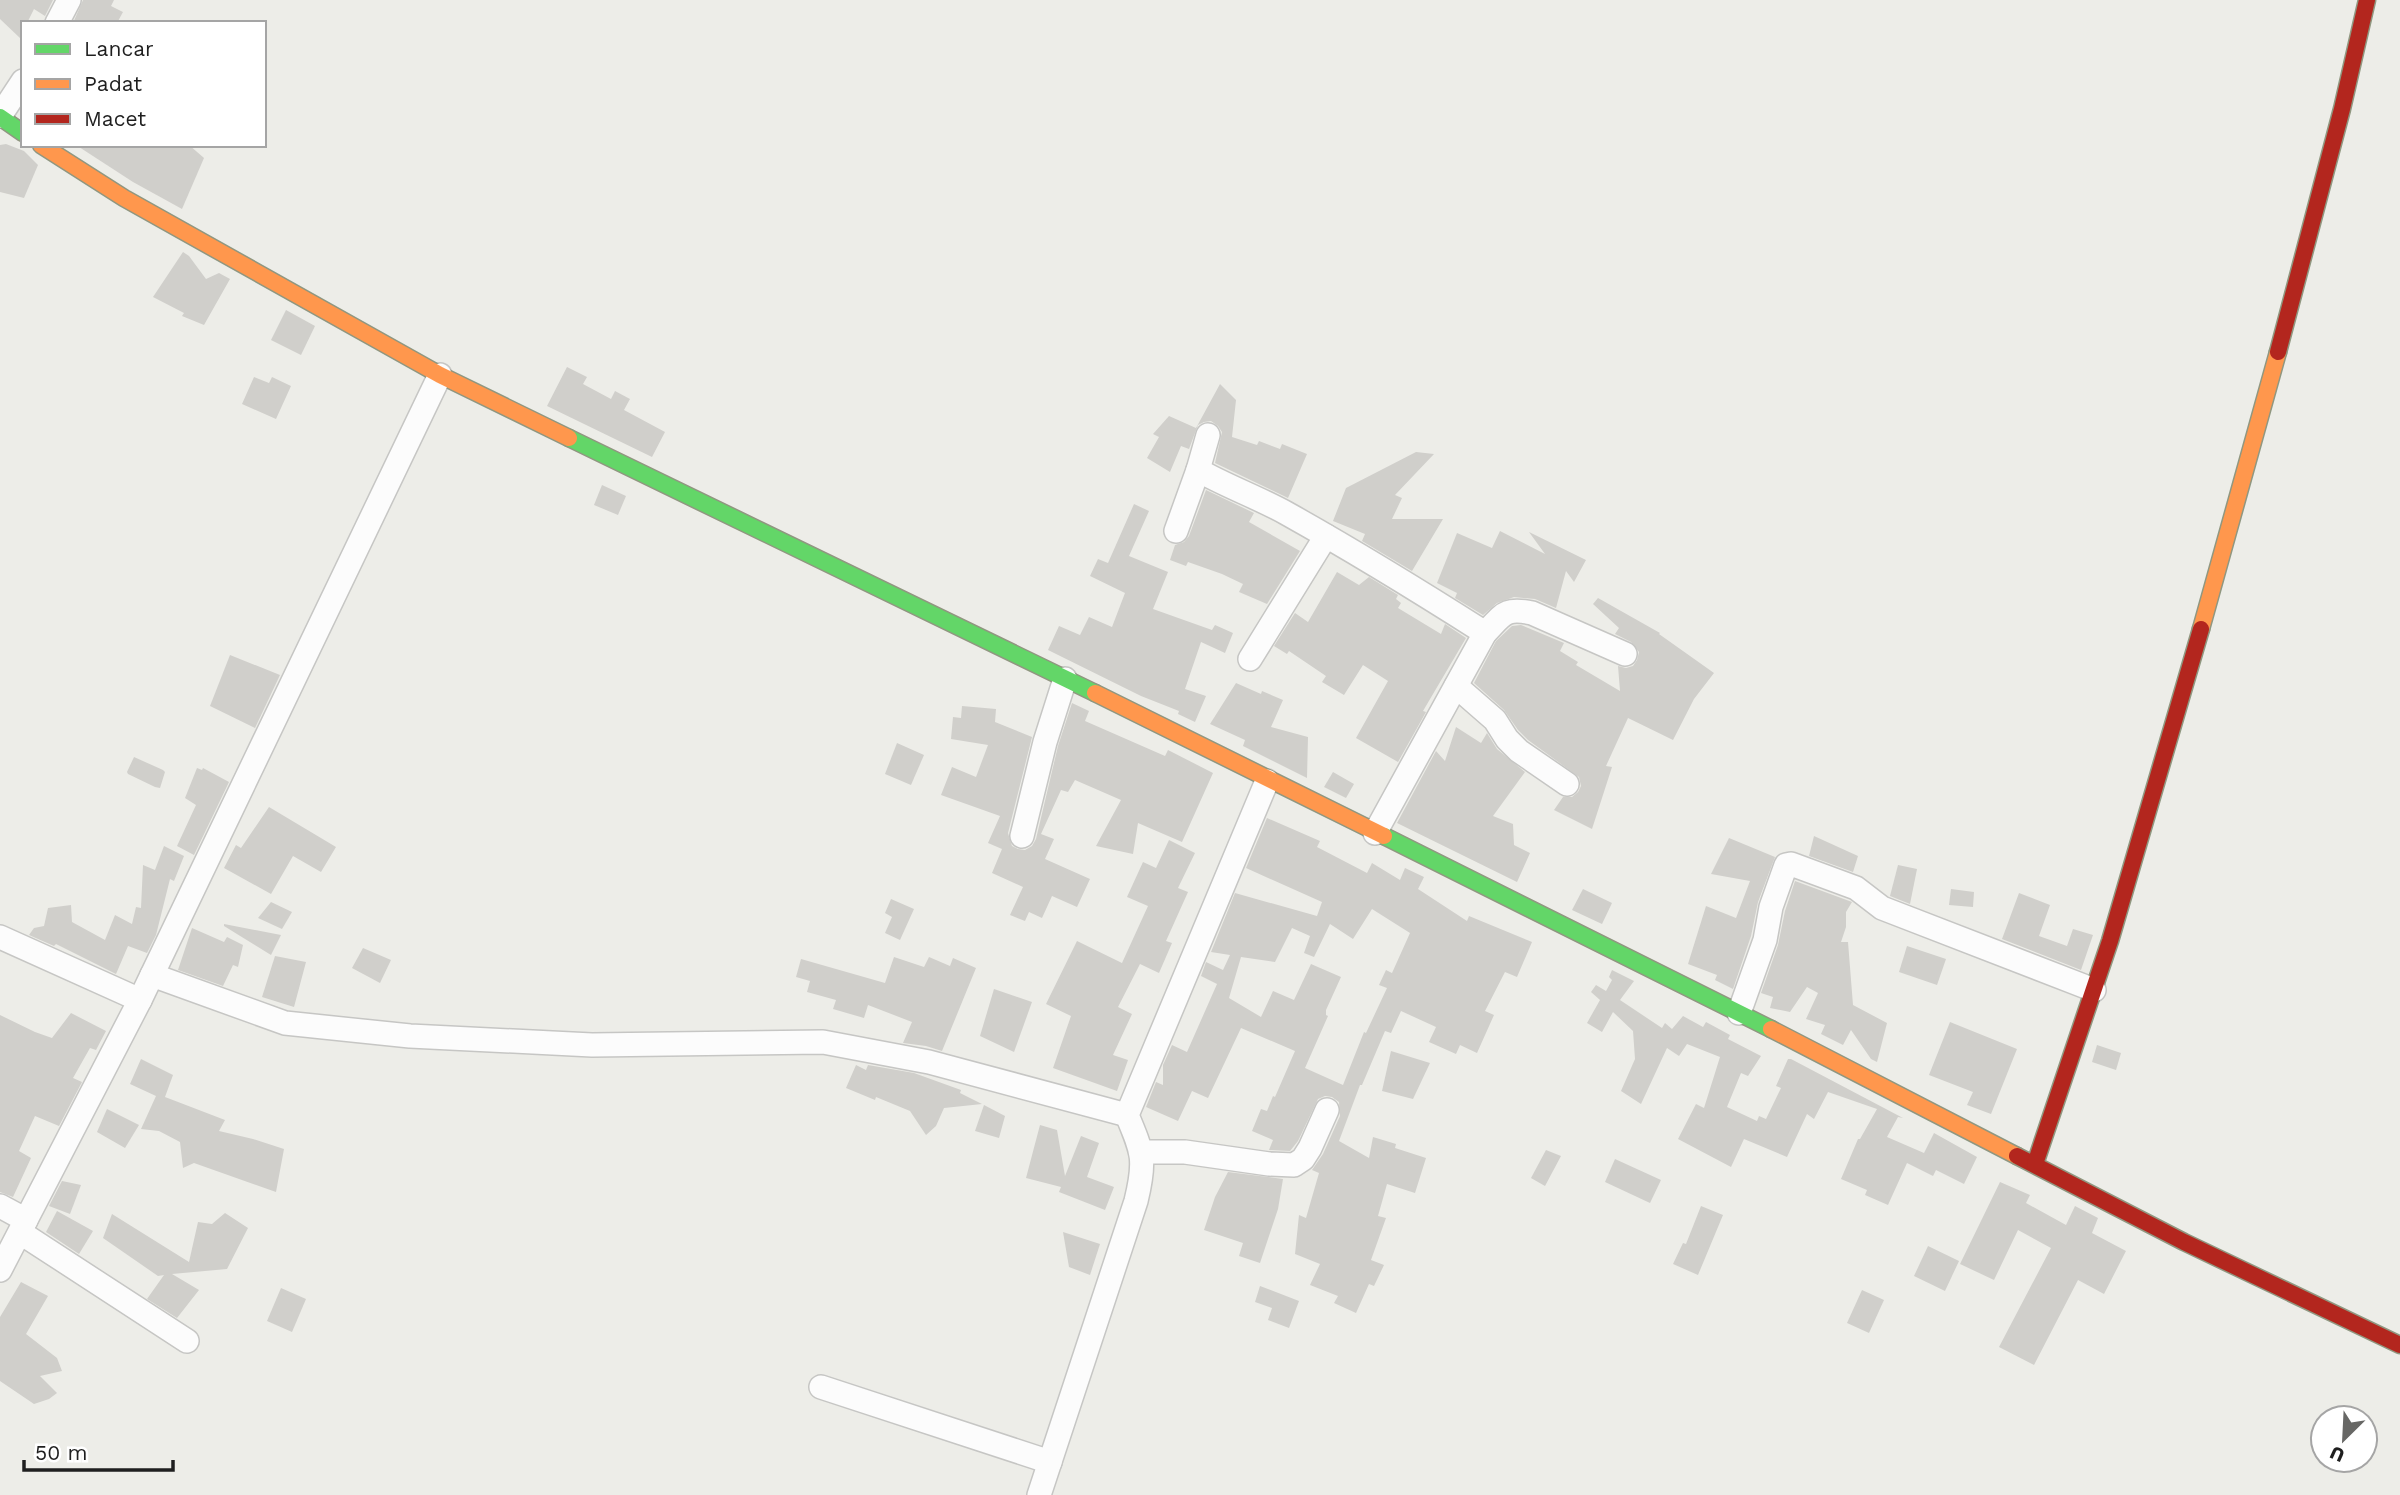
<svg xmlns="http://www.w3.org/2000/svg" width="2400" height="1495" font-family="'Work Sans',sans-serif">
<rect width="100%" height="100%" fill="#edede8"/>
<!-- building -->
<g fill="#d0cfcb" fill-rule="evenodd">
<polygon points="0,0 53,0 45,16 34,9 27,23 23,23 20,38 0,19"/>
<polygon points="83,0 114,0 111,6 123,12 117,23 73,23"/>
<polygon points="6,144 24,151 38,165 24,198 0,192 0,145"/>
<polygon points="76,145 189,145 204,158 182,209 133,182"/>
<polygon points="183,252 189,256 206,279 219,273 230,279 204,325 182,316 184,313 153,297"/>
<polygon points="286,310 315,326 301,355 271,340"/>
<polygon points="567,367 587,377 583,384 611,399 615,391 630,399 624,410 665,432 652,457 547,406"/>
<polygon points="254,377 269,383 272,377 291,386 276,419 242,404"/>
<polygon points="1220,384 1236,400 1232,437 1257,445 1259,441 1280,449 1282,444 1307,454 1288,498 1215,463 1222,432 1218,426 1211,421 1204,422 1198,425 1189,449 1181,446 1170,472 1147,458 1159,437 1153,434 1169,416 1196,428"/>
<polygon points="1416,452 1434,454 1395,495 1402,498 1392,519 1443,519 1412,571 1362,541 1365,534 1333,521 1346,488"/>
<polygon points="602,485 626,496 618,515 594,505"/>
<polygon points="1206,490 1254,513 1249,522 1300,551 1267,604 1239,592 1243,584 1222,574 1188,562 1186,566 1170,560 1175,545 1184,542 1189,536"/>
<polygon points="1134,504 1149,511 1129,556 1168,572 1153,609 1212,630 1215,625 1233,633 1225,653 1201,642 1185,689 1206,696 1195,722 1178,714 1179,711 1141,696 1048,650 1059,626 1080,635 1089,617 1112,627 1125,593 1090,576 1098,559 1108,563"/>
<polygon points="1500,531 1545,554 1529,532 1586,560 1574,582 1566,571 1556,608 1535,599 1514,597 1497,603 1483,615 1455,598 1457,593 1437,583 1457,533 1492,548"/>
<polygon points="1337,572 1359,585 1369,577 1398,595 1396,599 1401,603 1398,608 1441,634 1445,624 1466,638 1423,711 1426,712 1398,762 1356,738 1388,681 1363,665 1344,695 1322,682 1326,676 1289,651 1287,654 1274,646 1295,613 1308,622"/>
<polygon points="1598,598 1660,633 1659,634 1714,673 1694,699 1673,740 1628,718 1606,766 1612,767 1592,829 1554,810 1563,797 1572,797 1578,792 1581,786 1579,777 1528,740 1518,730 1504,710 1474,683 1496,641 1512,626 1521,625 1564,643 1560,651 1578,662 1576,665 1620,691 1618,666 1626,668 1633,666 1637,660 1639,652 1631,642 1615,634 1619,628 1593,604"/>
<polygon points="230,655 280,675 255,728 210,706"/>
<polygon points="1236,683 1261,694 1262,691 1283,700 1271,727 1308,737 1307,778 1243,746 1245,740 1210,724"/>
<polygon points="1072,703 1089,711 1085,721 1165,756 1168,750 1213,773 1182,842 1138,823 1133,854 1096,846 1121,800 1075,780 1068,792 1061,790 1041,834 1054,839 1045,859 1090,879 1077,907 1052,896 1042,918 1029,912 1025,921 1010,915 1023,887 992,873 1002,849 988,843 1000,816 941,795 952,767 976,777 988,745 951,739 953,717 961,718 962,706 996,709 995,722 1032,737 1008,833 1012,846 1018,849 1025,850 1032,846 1036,839 1058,746"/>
<polygon points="1456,727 1481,743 1487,733 1497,749 1525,772 1493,816 1513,824 1514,845 1530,853 1517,882 1397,823 1436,751 1445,761"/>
<polygon points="897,743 924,755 911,785 885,774"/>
<polygon points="134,757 163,770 165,772 160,788 155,787 128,774 127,772"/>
<polygon points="197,768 202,770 203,768 229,782 194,855 177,846 196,805 185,798"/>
<polygon points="1333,772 1354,784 1346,798 1324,787"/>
<polygon points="269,807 336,847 321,872 293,856 271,894 224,868 236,845 241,848"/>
<path d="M1267 818 1320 841 1317 847 1367 873 1372 863 1400 880 1405 868 1424 877 1418 889 1467 921 1469 916 1532 942 1517 977 1505 972 1485 1011 1494 1015 1477 1053 1460 1045 1456 1054 1429 1042 1436 1027 1401 1011 1391 1033 1385 1031 1362 1085H1360L1339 1141 1369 1158 1373 1137 1396 1144 1395 1148 1426 1158 1415 1193 1387 1184 1378 1216 1386 1218 1371 1260 1384 1265 1374 1286 1369 1284 1356 1313 1334 1303 1338 1296 1310 1285 1320 1264 1295 1254 1299 1215 1306 1218 1319 1173 1312 1170 1323 1154 1340 1116 1339 1102 1332 1097 1325 1096 1318 1099 1298 1141 1290 1151 1269 1150 1273 1140 1252 1131 1261 1109 1267 1111 1273 1096 1275 1097 1295 1051 1241 1028 1208 1098 1192 1091 1178 1121 1146 1107 1156 1082 1163 1085V1065L1172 1045 1187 1052 1217 984 1201 976 1206 962 1223 970 1230 955 1211 952 1235 893 1317 916 1322 902 1246 868ZM1372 909 1410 933 1392 973 1386 970 1379 985 1387 988 1366 1033 1364 1032 1343 1085 1305 1068 1328 1016 1326 1015V1010L1341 977 1311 964 1294 1000 1273 991 1261 1017 1229 998 1241 957 1275 962 1292 928 1310 936 1304 953 1314 957 1330 924 1353 939Z"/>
<polygon points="1814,836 1858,856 1853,872 1809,856"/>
<polygon points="1729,838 1775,857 1758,902 1751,936 1733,989 1715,980 1717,975 1688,964 1706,906 1736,918 1750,881 1711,874"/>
<polygon points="1169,840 1195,853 1178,888 1188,892 1166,941 1172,943 1159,973 1140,964 1118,1007 1132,1014 1113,1055 1128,1060 1117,1091 1053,1068 1071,1016 1046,1004 1077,941 1122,963 1148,906 1127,897 1143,862 1156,868"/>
<polygon points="164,846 184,856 174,881 170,879 156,935 147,953 128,946 116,974 56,944 54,946 29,935 34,928 44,926 48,908 71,905 72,922 105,940 115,915 132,924 136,907 141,908 143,865 155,870"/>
<polygon points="1898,865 1917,869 1910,904 1890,896"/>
<polygon points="1795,881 1852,902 1846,912 1846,927 1841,942 1848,942 1853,1005 1887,1023 1877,1062 1871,1059 1851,1030 1843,1045 1821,1034 1825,1025 1806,1019 1818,993 1807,987 1790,1012 1770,1008 1773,997 1761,993 1778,945 1785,911"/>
<polygon points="1583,889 1612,903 1602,924 1572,910"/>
<polygon points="1951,889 1974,892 1973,907 1949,905"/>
<polygon points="2019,893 2050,905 2039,936 2067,946 2073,929 2093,935 2081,970 2002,939"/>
<polygon points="891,899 914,909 900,940 885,933 892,917 885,913"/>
<polygon points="271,902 292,912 282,929 258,918"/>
<polygon points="224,924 281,935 271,955 224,926"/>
<polygon points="192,928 224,942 227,937 243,945 238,967 233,965 223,986 178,970"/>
<polygon points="1907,946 1946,959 1937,985 1899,972"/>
<polygon points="363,948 391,960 380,983 352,968"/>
<polygon points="275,956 306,962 294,1007 262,997"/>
<polygon points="894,957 924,967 929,957 950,966 953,958 976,968 942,1051 926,1046 903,1043 912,1022 868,1005 864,1018 833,1009 836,1000 807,992 810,981 796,977 801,959 885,983"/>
<polygon points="1612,970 1634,981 1620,1000 1662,1028 1665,1023 1672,1029 1683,1016 1703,1027 1706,1022 1730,1035 1728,1039 1761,1056 1748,1076 1741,1073 1727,1107 1757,1121 1759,1116 1766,1119 1781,1088 1776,1086 1788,1059 1791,1059 1903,1118 1898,1117 1887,1137 1924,1153 1934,1133 1977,1157 1964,1184 1936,1170 1933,1176 1907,1163 1888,1205 1865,1195 1867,1190 1841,1179 1858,1139 1860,1139 1877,1109 1828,1092 1814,1119 1807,1114 1787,1157 1744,1139 1731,1167 1678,1139 1696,1104 1704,1108 1720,1057 1687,1044 1679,1056 1667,1048 1641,1104 1621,1091 1635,1059 1633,1031 1613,1012 1602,1032 1587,1023 1600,1000 1591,992 1596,985 1606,991 1612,980 1609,977"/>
<polygon points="994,989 1032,1002 1014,1052 980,1036"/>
<polygon points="71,1013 106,1031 96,1050 90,1048 73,1078 82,1082 59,1126 35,1116 19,1151 31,1158 13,1197 0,1192 0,1015 35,1032 52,1038"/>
<polygon points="1950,1022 2017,1049 1991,1114 1967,1105 1973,1092 1929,1075"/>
<polygon points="2097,1045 2121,1053 2116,1070 2092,1062"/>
<polygon points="1391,1051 1430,1063 1413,1099 1382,1091"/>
<polygon points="141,1059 173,1075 165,1097 225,1120 219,1131 253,1139 284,1149 276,1192 194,1163 183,1168 180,1142 159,1131 141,1129 156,1096 130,1084"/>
<polygon points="856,1065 866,1070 868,1065 914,1073 961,1090 960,1093 982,1104 944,1108 936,1126 926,1135 910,1111 876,1097 875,1100 846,1088"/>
<polygon points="984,1105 1005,1116 999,1138 975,1131"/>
<polygon points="107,1109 139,1125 125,1148 97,1132"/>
<polygon points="1040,1125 1057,1130 1065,1176 1081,1136 1099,1143 1087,1177 1114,1187 1105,1210 1059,1192 1061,1187 1026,1178"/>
<polygon points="1546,1150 1561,1156 1545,1186 1531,1178"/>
<polygon points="1615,1159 1661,1180 1650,1203 1605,1182"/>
<polygon points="1228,1172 1283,1179 1278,1209 1260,1263 1239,1256 1243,1243 1204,1230 1215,1197"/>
<polygon points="62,1181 81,1185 70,1214 49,1206"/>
<polygon points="2000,1182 2030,1195 2026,1203 2066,1225 2075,1206 2098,1218 2092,1233 2126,1251 2104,1294 2078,1280 2034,1365 1999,1347 2051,1248 2018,1230 1994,1280 1960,1264"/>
<polygon points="1701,1206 1723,1215 1698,1275 1673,1264 1683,1243 1686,1244"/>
<polygon points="57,1211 93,1231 79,1254 46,1232"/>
<polygon points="225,1213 248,1228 227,1269 172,1274 199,1290 177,1318 147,1299 164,1275 158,1276 103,1238 112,1214 189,1262 198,1222 212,1224"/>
<polygon points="1063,1232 1100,1244 1090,1275 1069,1267"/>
<polygon points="1928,1246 1959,1261 1945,1291 1914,1276"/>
<polygon points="21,1282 48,1296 26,1334 57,1358 62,1371 40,1376 57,1393 49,1399 34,1404 0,1381 0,1317"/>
<polygon points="1260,1286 1299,1301 1289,1328 1268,1320 1272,1308 1255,1302"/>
<polygon points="281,1288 306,1299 292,1332 267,1321"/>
<polygon points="1862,1290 1884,1300 1869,1333 1847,1323"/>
</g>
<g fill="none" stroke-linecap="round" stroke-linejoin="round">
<!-- street casing -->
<g stroke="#c6c6c4" stroke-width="26">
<g id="street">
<polyline points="57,23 69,0"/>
<polyline points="0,116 23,81"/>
<path d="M1198 470C1226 486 1257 497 1286 513 1354 551 1419 591 1485 633"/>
<polyline points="1176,531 1198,470 1208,435"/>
<polyline points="1250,659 1326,536"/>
<polyline points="1456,686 1495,720 1507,739 1519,751 1567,784"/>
<path d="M1375 833 1485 633C1503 615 1504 607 1532 613L1625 654"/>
<polyline points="1022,836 1045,742 1065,679"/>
<polyline points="0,937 140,1000"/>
<polyline points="152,975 285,1023 410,1036 592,1045 823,1042 929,1062 1127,1115"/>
<polyline points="1739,1013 1765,940 1771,907 1786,865 1791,864 1856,888 1882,908 2094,990"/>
<polyline points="1142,1152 1185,1152 1269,1164 1294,1165 1303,1159 1310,1148 1327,1110"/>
<polyline points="0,1206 26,1220"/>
<polyline points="21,1233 187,1341"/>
<polyline points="0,1270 140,1000 440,375"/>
<polyline points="821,1387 1050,1462"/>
<path d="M1039 1495 1136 1201C1146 1160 1143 1153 1127 1115L1267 781"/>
</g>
</g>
<!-- fast casing -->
<g stroke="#909780" stroke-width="19">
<g id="fast">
<polyline points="0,117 23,133"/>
<polyline points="569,438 1095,693"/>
<polyline points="1384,836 1771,1029"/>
</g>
</g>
<!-- slow casing -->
<g stroke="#909780" stroke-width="19">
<g id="slow">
<polyline points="41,145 124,198 440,375 569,438"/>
<polyline points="2201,629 2278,352"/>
<polyline points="1095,693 1384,836"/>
<polyline points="1771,1029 2017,1156"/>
</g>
</g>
<!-- jam casing -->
<g stroke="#909780" stroke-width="19">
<g id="jam">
<polyline points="2278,352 2342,109 2367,0"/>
<polyline points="2017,1156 2184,1242 2400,1345"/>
<polyline points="2035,1164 2110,941 2201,629"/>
</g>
</g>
<!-- street -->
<use href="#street" stroke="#fcfcfc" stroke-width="23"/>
<!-- fast -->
<use href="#fast" stroke="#63d668" stroke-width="16"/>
<!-- slow -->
<use href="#slow" stroke="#ff974d" stroke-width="16"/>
<!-- jam -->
<use href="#jam" stroke="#b3261e" stroke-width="16"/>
</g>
<!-- legend -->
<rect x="21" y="21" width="245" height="126" fill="#ffffff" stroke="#a5a5a5" stroke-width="2"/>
<rect x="35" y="44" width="35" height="10" fill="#63d668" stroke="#a5a5a5" stroke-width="2"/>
<text x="84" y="56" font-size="21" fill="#1f1f1f">Lancar</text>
<rect x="35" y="79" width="35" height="10" fill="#ff974d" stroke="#a5a5a5" stroke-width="2"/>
<text x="84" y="91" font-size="21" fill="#1f1f1f">Padat</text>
<rect x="35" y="114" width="35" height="10" fill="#b3261e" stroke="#a5a5a5" stroke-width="2"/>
<text x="84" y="126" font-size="21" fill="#1f1f1f">Macet</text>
<!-- north arrow -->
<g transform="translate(2344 1439) rotate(204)"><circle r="33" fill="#ffffff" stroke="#a5a5a5" stroke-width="2"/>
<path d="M0-5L12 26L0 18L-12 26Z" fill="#676765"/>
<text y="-10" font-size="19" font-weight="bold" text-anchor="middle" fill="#1f1f1f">U</text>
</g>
<!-- scale -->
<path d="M24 1460v10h149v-10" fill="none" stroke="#1f1f1f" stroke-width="3.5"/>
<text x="35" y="1460" font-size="21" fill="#1f1f1f" stroke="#ffffff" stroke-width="5" paint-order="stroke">50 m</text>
</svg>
